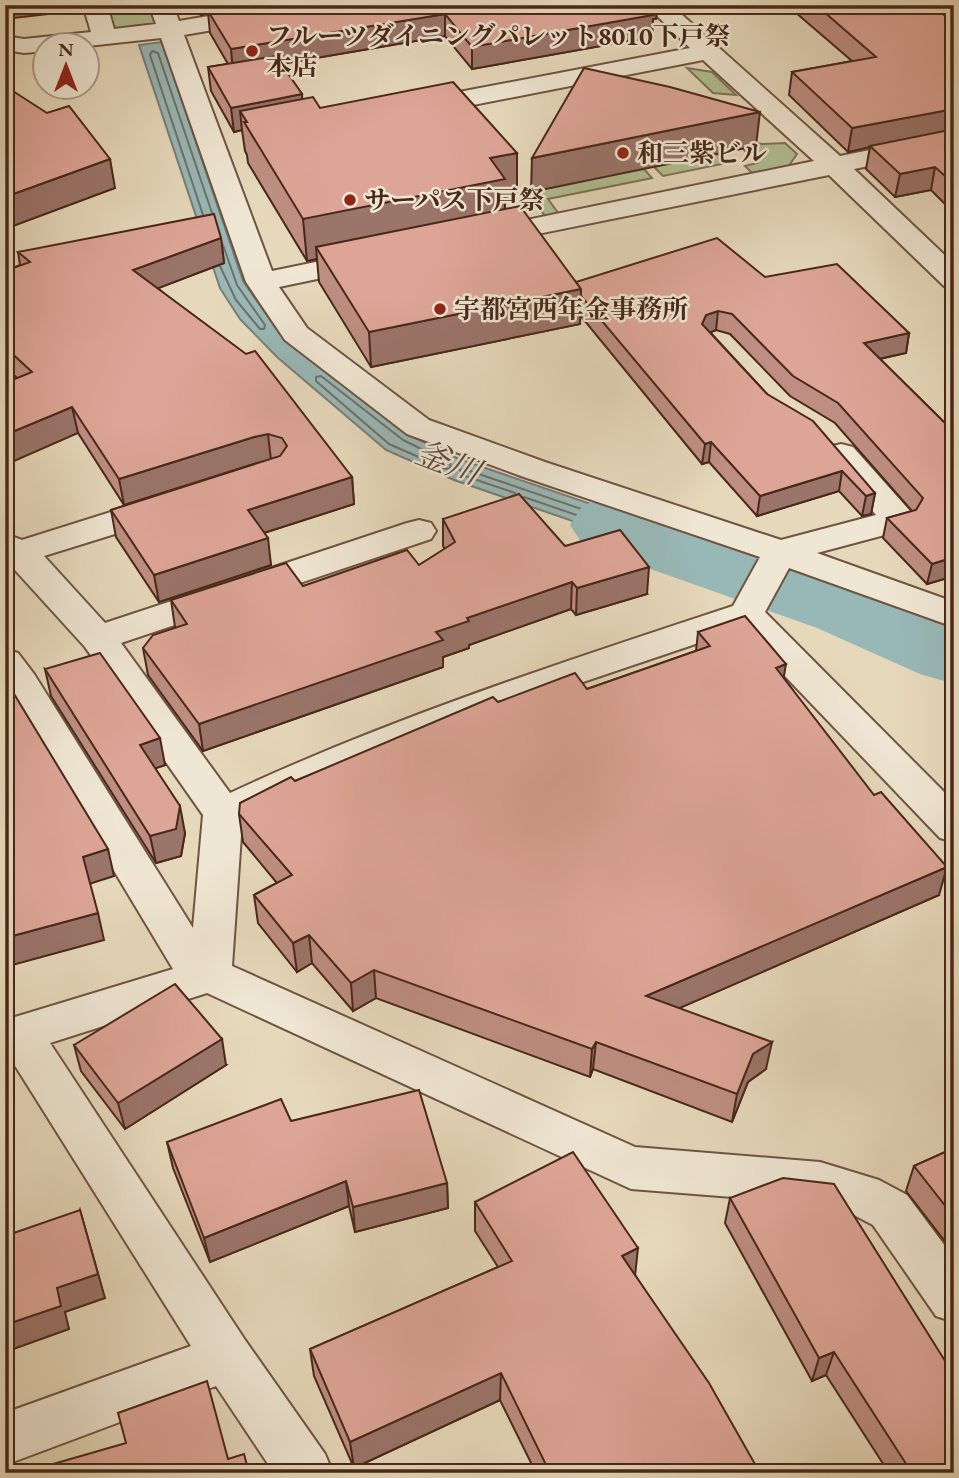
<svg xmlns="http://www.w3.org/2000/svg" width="959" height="1478" font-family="'EB Garamond','Noto Serif JP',serif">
<rect width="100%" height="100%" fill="#e6d8bb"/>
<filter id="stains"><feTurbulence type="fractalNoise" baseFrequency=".00286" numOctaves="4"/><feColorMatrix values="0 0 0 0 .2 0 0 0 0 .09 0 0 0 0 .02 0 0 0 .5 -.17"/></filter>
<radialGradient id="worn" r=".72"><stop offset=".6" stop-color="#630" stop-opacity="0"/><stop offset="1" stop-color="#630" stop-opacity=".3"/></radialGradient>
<!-- green -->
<g fill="#b1bf93" stroke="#7d7456" stroke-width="2">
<polygon points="104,5 153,5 160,25 112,31"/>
<polygon points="687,68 712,72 736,95 713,93"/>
<polygon points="731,137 762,144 785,143 797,154 788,167 752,173 745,166 757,163"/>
<polygon points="714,151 727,163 663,176 654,167 709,155"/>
<polygon points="644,169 652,178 548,199 559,214 546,217 523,189"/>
</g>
<!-- water -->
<g fill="#98b8b7" stroke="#787e78" stroke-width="2">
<polygon points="162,42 243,281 282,337 407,434 459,459 755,560 743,580 454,480 386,450 277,357 240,319 220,288 139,45"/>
<polygon points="805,578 954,631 954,662 796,599"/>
</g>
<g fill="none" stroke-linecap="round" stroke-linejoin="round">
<!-- shore -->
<g stroke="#707068" stroke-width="2">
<polyline points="203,215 150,55 152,51 158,53 212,213"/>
<polyline points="220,266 236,300 260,329 264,329 265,325 237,285 223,245"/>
<polygon points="321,376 403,440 450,463 451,468 446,469 389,444 316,381 316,377"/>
<polyline points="515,493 462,475 460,470 464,469 740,563 743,567 737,571 624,531"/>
<polyline points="524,497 617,529"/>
<polyline points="954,637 812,588 807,592 809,596 954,654"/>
</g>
<!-- river -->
<polygon fill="#98b8b7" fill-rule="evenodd" points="615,496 883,584 954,613 954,684 920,674 817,628 583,545 570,525 583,505"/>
<!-- minor casing -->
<g stroke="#705442" stroke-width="4">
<g id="minor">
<path d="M83 5H107L114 29 156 24 149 5H173L179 21 273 5H327L324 10 316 12 184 35 272 271 369 251 379 254 383 260 379 266 279 287 307 328 429 420 545 462 781 540 876 515 825 454 829 447 841 444 853 447 911 512 916 520 911 528 817 553 954 602V627L789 568 765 612 954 802V842L940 838 740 629 512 706 347 771 242 821 232 966 635 1147 820 1162 879 1180 907 1195 954 1258V1322L936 1316 873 1225 850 1213 820 1204 631 1189 207 993 50 1043 245 1340 325 1454 333 1473H274L216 1386 5 1465V1413L191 1346 9 1056 5 1058V1020L173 969 5 689V649L18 653 34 674 193 928 203 815 85 647 5 559V534L22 540 152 499 164 496 176 499 181 507 176 515 44 556 105 623 407 523 419 520 431 523 436 531 431 539 121 643 230 793C393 717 563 662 733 606L760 557 521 476 407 434 285 340 246 282 161 38 88 46H46V51L24 53 5 50V36L24 39 91 32Z"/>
<polygon points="646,5 671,5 840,156 954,133 954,149 854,169 954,264 954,289 944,286 829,175 483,245 473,243 469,237 473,231 483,229 814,161 703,60 417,116 408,113 404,108 408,103 417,100 690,48"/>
</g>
</g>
<!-- minor -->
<use href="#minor" fill="#efe6d3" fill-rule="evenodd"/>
</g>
<!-- wall -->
<g fill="#be8e82" stroke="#49281a" stroke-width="2">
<polygon points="196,5 657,5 656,19 653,19 652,37 472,69 445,36 281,64 302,94 302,99 320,108 517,153 517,194 505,197 505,209 576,282 765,277 909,333 906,353 880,359 954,432 954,576 927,584 883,538 887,518 912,511 835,423 790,396 730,334 716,330 710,332 767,394 875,493 871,514 862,516 839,491 757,516 709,462 702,464 580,315 580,324 371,367 319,282 317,259 307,261 248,163 247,155 245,151 242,130 234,132 211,91 208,67 228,64 210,33 208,13 201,15"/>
<polygon points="674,5 734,5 685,14"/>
<polygon points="783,5 932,5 949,19 954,20 954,213 931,190 895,197 866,169 870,147 848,152 789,95 792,72 852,61 788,6 784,6"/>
<polygon points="935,5 954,5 954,19"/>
<polygon points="221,238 224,263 158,288 352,477 354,504 264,533 271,565 159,602 116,537 111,510 203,481 124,505 78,433 5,367 5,271 20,265 18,252"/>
<polygon points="443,519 565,546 647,594 576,615 571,609 469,645 469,648 443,657 443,667 203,751 148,675 143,648 175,627 171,600 303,586 419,565 445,549 443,546"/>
<polygon points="698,632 784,678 939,895 679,1008 766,1069 748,1082 732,1122 593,1069 590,1077 376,998 353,1011 312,963 297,972 258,923 254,895 277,883 243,842 239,814 295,781 498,702 587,689 696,651"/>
<polygon points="45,669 165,765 155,768 185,833 181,856 156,863 51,696"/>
<polygon points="74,1045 226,1065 125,1129 81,1071"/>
<polygon points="291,1121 447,1183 448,1208 355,1232 349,1206 210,1262 173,1168 167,1142"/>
<polygon points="954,1148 954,1253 906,1191 914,1166"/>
<polygon points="730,1198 954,1473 889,1473 826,1375 812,1381 725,1223"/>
<polygon points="475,1202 635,1275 760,1473 536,1473 500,1400 354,1468 314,1376 310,1349 498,1267 475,1231"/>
</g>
<!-- shaded-wall -->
<g fill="#9b746a" stroke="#49281a" stroke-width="2">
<polygon points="5,5 74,5 76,11 5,19"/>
<polygon points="200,5 256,5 208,11 208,13 201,15"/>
<polygon points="638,5 657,5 656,19 653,19 652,37 472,69 472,47"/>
<polygon points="686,5 734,5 685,14"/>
<polygon points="445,14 445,36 233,72 231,49"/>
<polygon points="302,94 303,119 247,122 240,111 242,130 234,132 231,108"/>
<polygon points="954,109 954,131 870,146 870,147 848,152 852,128"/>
<polygon points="760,112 756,146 531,192 532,158"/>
<polygon points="517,153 517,194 505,197 505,221 316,247 317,259 307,261 303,219 490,158"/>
<polygon points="110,159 115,188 5,229 5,197"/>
<polygon points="935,167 931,190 895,197 900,174"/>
<polygon points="221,238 224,263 138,296 133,270"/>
<polygon points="581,289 580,324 371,367 369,332"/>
<polygon points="718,311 716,330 704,335 702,324 706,315"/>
<polygon points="909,333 906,353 860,363 864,343"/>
<polygon points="72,407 78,433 5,465 5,435"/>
<polygon points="268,434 271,460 257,463 124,505 119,479 254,437"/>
<polygon points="711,442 709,462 702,464 705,444"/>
<polygon points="842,471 839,491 757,516 760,496"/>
<polygon points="352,477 354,504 251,537 248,510"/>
<polygon points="875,493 871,514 862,516 866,496"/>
<polygon points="268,538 271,565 159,602 154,575"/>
<polygon points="954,557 954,576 927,584 932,564"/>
<polygon points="649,567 647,594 576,615 577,588"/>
<polygon points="572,582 571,609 469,645 469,648 443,657 443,667 203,751 199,724 436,632 467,618"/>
<polygon points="786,664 781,693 776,668"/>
<polygon points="160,738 165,765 145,772 140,745"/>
<polygon points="180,806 185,833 181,856 156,863 150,836"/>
<polygon points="108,849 114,876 89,884 83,857"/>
<polygon points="947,867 939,895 643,1024 646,996"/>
<polygon points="98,913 104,940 5,967 5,938"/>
<polygon points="309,935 312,963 297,972 293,943"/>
<polygon points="374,970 376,998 353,1011 351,983"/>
<polygon points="222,1039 226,1065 125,1129 118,1103"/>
<polygon points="596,1042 593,1069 590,1077 592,1049"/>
<polygon points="772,1042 766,1069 748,1082 732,1122 737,1094 753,1054"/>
<polygon points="346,1181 349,1206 210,1262 204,1238"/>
<polygon points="447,1183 448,1208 355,1232 353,1207"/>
<polygon points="80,1210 105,1298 65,1312 69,1329 5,1352 5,1325 57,1288"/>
<polygon points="638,1248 635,1276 622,1256"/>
<polygon points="834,1352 826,1375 812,1381 819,1358"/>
<polygon points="501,1373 500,1400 354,1468 350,1442"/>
</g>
<!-- building -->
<g fill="#dda597" stroke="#49281a" stroke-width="2">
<polygon points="241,5 643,5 653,15 472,47 445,14 231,49 208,11"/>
<polygon points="816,5 932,5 949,19 954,20 954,109 852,128 792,72 876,57"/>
<polygon points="276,56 302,94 231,108 208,67"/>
<polygon points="584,68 670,87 760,112 532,158"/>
<polygon points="453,82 517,153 490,158 505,179 303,219 244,122 247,122 240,111 313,97 320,108"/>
<polygon points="5,86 47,113 69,106 110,159 5,197"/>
<polygon points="954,129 954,184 935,167 900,174 870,146"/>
<polygon points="520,206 581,289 369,332 316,247"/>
<polygon points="214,214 221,238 133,270 246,354 255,351 352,477 248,510 268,538 154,575 111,510 280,456 287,446 282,438 268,434 254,437 119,479 72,407 5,435 5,383 32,372 5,347 5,271 30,262 18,252"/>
<polygon points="717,238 765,277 837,264 909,333 864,343 954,432 954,557 932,564 887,518 916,510 923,498 838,403 793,376 732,314 718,311 706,315 702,324 767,394 813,421 875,493 866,496 842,471 760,496 711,442 705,444 581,296 581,289 576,282"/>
<polygon points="519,494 565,546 620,530 649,567 577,588 572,582 467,618 469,621 436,632 443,640 199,724 143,648 153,635 187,624 171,600 286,563 303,586 407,550 419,565 455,542 443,519"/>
<polygon points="745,616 786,664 776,668 874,795 881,792 947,867 646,996 772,1042 753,1054 737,1094 596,1042 592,1049 374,970 351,983 309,935 293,943 254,895 292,875 239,814 240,803 291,777 295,781 493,697 498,702 575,673 587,689 710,646 698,632"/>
<polygon points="100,653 160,738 140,745 180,806 176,829 150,836 45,669"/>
<polygon points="5,679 108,849 83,857 98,913 5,938"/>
<polygon points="175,984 222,1039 118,1103 74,1045"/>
<polygon points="419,1090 447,1183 353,1207 346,1181 204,1238 167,1142 281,1099 291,1121"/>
<polygon points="954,1148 954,1217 914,1166"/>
<polygon points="573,1152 638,1248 622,1256 709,1383 760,1473 550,1473 501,1373 350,1442 310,1349 512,1261 475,1202"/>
<polygon points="783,1178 834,1184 947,1364 949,1363 954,1369 954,1473 912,1473 834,1352 819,1358 730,1198"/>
<polygon points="80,1210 98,1274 57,1288 61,1306 5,1325 5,1236"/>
<polygon points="207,1381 228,1459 244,1454 249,1473 22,1473 126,1443 118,1413"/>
</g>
<!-- markers -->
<g fill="#8f2418" stroke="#efe6d3" stroke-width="2.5">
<circle cx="252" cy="51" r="7"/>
<circle cx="623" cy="153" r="7"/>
<circle cx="350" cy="200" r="7"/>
<circle cx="440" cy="309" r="7"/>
</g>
<g text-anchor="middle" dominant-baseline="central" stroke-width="5" stroke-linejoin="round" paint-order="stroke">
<!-- far-poi labels -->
<g font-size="26" font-weight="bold" fill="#49281a" stroke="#efe6d3" text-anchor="start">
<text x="266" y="36">フルーツダイニングパレット8010下戸祭<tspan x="266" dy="30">本店</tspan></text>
<text x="637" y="153">和三紫ビル</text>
<text x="364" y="200">サーパス下戸祭</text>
<text x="454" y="309">宇都宮西年金事務所</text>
</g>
<!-- water labels -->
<g font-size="33" font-style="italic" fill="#5d4c41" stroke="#efe6d3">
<text transform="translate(448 462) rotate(21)">釜川</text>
</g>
</g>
<!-- margin -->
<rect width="959" height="1478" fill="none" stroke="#e6d8bb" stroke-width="28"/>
<rect x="7" y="7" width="945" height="1464" fill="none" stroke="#49281a" stroke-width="3.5"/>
<rect x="14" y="14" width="931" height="1450" fill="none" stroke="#49281a" stroke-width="2"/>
<!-- north arrow -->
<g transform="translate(66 66)"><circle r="33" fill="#efe6d3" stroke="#ad9a89" stroke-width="2"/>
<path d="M0-5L12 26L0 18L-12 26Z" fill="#8f2418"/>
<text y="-10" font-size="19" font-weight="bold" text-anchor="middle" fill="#49281a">N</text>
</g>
<rect width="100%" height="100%" filter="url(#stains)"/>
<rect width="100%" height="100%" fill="url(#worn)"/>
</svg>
